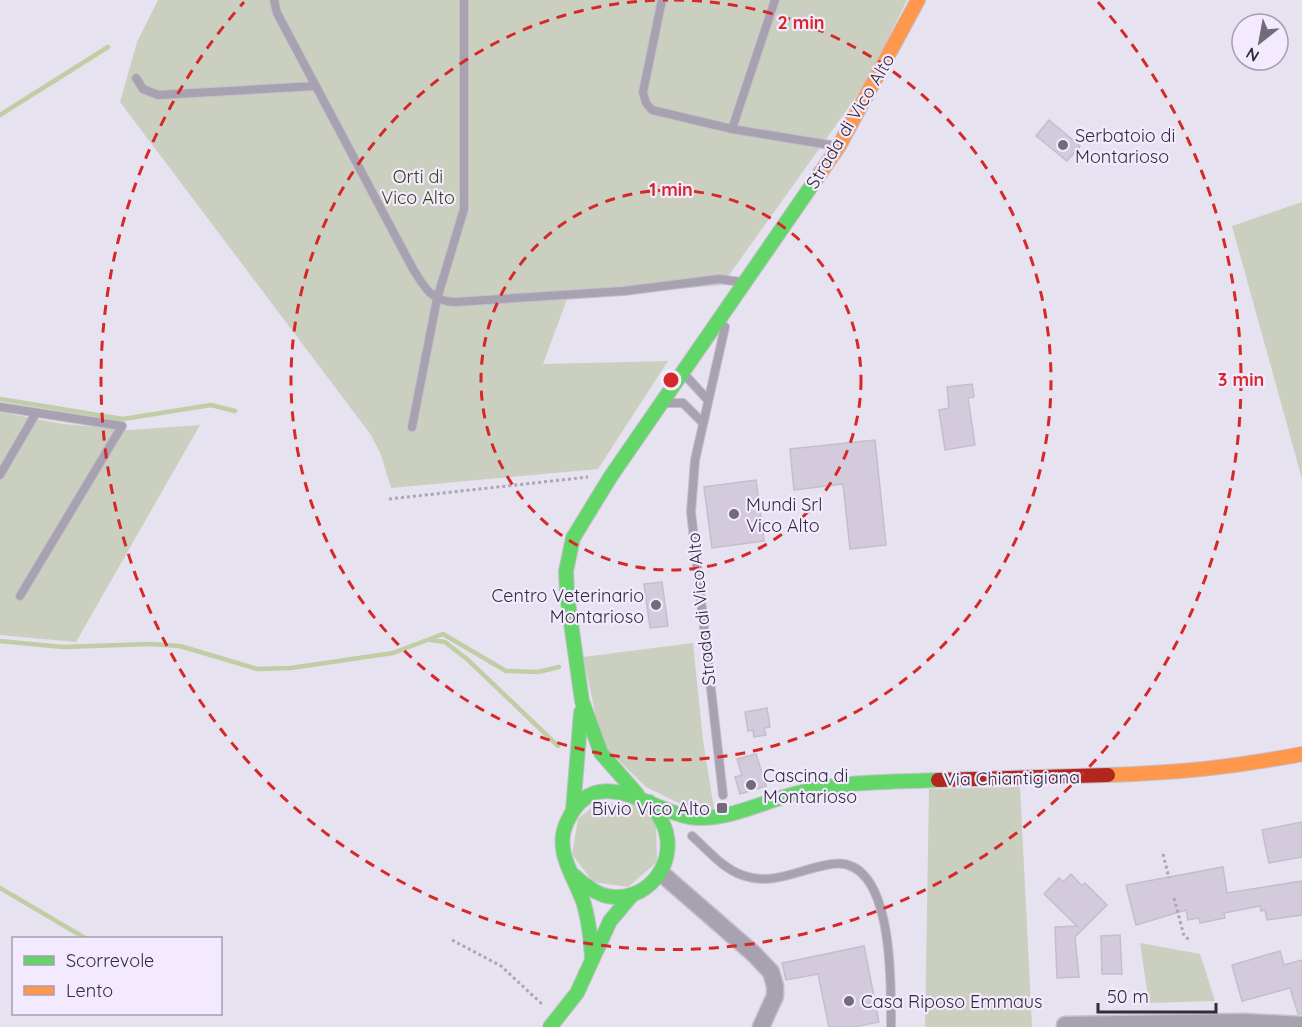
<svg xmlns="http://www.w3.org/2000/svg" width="1302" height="1027" font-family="Quicksand,sans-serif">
<rect width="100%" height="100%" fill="#e7e2f0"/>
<!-- green -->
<g fill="#cacfc0">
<polygon points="158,0 907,0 866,83 722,285 567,299 543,364 668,361 598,469 391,488 381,455 371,435 120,102 137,42"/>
<polygon points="1302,202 1302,479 1232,226"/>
<polygon points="0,412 63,424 130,430 200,425 76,642 0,635"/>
<polygon points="693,643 703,740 714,809 693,810 646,787 602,744 583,657"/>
<polygon points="1020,787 1032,1027 925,1027 929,789"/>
<polygon points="597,803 637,804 656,823 657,862 628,887 593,882 572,854 578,819"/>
<polygon points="1140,943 1200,954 1215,1001 1149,1003"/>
</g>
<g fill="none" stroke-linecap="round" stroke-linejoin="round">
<!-- stream -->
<g stroke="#c1cda5" stroke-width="4.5">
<polyline points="0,115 108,47"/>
<polyline points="0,399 123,419 211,405 235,411"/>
<polyline points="430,640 445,642 468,660 558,746"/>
<polyline points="0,641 63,647 150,644 180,646 257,669 291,668 393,653 443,634 506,671 538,672 559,667"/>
<polyline points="0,888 85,938"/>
</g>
</g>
<!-- building -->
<g fill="#d3cbdc" stroke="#c3beca" stroke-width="1.5">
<polygon points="1049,120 1080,146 1067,161 1036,136"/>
<polygon points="972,384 974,397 968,398 975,445 945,450 939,410 949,408 947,387"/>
<polygon points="875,440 886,545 850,549 843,484 794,490 790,449"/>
<polygon points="756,480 764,541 712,548 704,487"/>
<polygon points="662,582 668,626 650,628 644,584"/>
<polygon points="767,708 770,727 764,728 766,735 754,737 753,730 748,731 745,712"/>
<polygon points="756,754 766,786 740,794 735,777 742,775 737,759"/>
<polygon points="1302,822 1302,857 1269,863 1262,830"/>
<polygon points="1223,867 1227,893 1302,881 1302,915 1267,920 1265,910 1261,911 1260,906 1224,913 1225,918 1200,923 1199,918 1188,920 1186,910 1136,925 1126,885"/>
<polygon points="1071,874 1082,886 1085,883 1107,905 1075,937 1079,977 1057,978 1055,927 1077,926 1044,894 1059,878 1063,882"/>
<polygon points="1120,935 1122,974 1102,974 1101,936"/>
<polygon points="864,946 879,1022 854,1027 829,1027 818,974 786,980 782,963"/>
<polygon points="1280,951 1284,965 1302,960 1302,1014 1298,1014 1290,988 1242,1001 1232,965"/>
</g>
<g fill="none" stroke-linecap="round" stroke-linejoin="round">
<!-- lane casing -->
<g stroke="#c3bfca" stroke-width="10">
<g id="lane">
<path d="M274 0 277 13 413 269C424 287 432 302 455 302L624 291 719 279 741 282"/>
<polyline points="662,0 643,92 646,103 652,110 732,129 836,146"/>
<polyline points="136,78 143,89 158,95 316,86"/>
<polyline points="732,129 775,0"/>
<polyline points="685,375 707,399"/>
<polyline points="668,403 683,403 703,423"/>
<polyline points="0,407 122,426 20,596"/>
<polyline points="412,427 437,299 464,209 464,0"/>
<polyline points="0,475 36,413"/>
<polyline points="723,795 691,512 695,460 725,327"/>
<path d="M692 836C708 850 722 868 742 875 774 887 801 868 832 864 895 855 891 988 891 1027"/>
</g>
</g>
<!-- street casing -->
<g stroke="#c3bfca" stroke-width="19">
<g id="street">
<polyline points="661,873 754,954 771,972 775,986 775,996 761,1027"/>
<polyline points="1065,1025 1244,1022 1302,1025"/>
</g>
</g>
<!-- fast casing -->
<g stroke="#c3bfca" stroke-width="16">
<g id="fast">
<polyline points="637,794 601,753 582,701 567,595 566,571 573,538 611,476 821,172"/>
<polyline points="573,810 581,712"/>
<path d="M573 875C585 885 597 896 614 897 651 899 678 860 664 826 661 818 654 809 649 802"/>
<path d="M592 958C591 940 589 922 584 904 575 877 553 851 567 822 597 755 656 818 700 818 735 818 769 799 802 792 847 781 892 782 938 780"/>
<polyline points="550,1027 577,993 610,921 632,895"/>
</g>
</g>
<!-- slow casing -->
<g stroke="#c3bfca" stroke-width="16">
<g id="slow">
<polyline points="821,172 839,146 918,0"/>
<path d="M1108 775C1178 773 1234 767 1302 754"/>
</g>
</g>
<!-- jam casing -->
<g stroke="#c3bfca" stroke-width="16">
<polyline id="jam" points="938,780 1108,775"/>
</g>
<!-- path -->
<g stroke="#aca6b3" stroke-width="3" stroke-dasharray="3 3" stroke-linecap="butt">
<polyline points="389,499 588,477"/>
<polyline points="1163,854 1169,878"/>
<polyline points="1174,898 1184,936 1191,941"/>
<polyline points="452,940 501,966 543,1005"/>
</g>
<!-- lane -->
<use href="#lane" stroke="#a8a1b0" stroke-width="8"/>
<!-- street -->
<use href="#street" stroke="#a8a1b0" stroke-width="16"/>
<!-- fast -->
<use href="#fast" stroke="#63d668" stroke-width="14"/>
<!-- slow -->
<use href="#slow" stroke="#ff974d" stroke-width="14"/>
<!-- jam -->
<use href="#jam" stroke="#b3261e" stroke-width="14"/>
</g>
<!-- distance rings -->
<g fill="none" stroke="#d62828" stroke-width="3" stroke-dasharray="10 8">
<circle cx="671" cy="380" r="190"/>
<path d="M674 0A380 380 0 1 1 668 0"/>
<path d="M1098 2A570 570 0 1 1 244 2"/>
</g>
<!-- markers -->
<g fill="#716c78" stroke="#f3eaff" stroke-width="2">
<circle cx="1063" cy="145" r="6"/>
<circle cx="734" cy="514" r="6"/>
<circle cx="656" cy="605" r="6"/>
<circle cx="751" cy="785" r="6"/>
<rect x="716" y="802" width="12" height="12" rx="3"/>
<circle cx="849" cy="1001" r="6"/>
</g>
<g text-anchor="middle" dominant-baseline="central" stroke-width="4.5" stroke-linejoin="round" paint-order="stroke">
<!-- street labels -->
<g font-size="18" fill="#312d37" stroke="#f3eaff">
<text transform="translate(850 121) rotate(-59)">Strada di Vico Alto</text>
<text transform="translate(701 609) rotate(-96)">Strada di Vico Alto</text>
<text transform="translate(1012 778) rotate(-1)">Via Chiantigiana</text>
</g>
<!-- poi labels -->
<g font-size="18" fill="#312d37" stroke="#f3eaff" text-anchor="start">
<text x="1075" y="135">Serbatoio di<tspan x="1075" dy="21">Montarioso</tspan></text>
<text x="746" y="504">Mundi Srl<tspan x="746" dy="21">Vico Alto</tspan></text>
<text x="644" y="595" text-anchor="end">Centro Veterinario<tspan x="644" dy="21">Montarioso</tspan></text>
<text x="763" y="775">Cascina di<tspan x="763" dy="21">Montarioso</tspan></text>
<text x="710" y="808" text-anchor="end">Bivio Vico Alto</text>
<text x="861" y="1001">Casa Riposo Emmaus</text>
</g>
<!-- park labels -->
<g font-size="18" fill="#354112" stroke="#f3eaff">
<text x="418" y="176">Orti di<tspan x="418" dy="21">Vico Alto</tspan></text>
</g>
</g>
<circle cx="671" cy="380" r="9" fill="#d62828" stroke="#f3eaff" stroke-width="3"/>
<g font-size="18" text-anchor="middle" font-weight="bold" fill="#d62828" stroke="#f3eaff" stroke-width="4.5" stroke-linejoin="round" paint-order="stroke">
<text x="801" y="29">2 min</text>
<text x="671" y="196">1 min</text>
<text x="1241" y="386">3 min</text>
</g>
<!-- legend -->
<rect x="12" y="937" width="210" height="78" fill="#f3eaff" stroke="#a59eaf" stroke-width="1.5"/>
<rect x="24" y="956" width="30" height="9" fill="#63d668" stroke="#a59eaf" stroke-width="1.5"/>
<text x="66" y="967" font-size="18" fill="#312d37">Scorrevole</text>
<rect x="24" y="986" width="30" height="9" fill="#ff974d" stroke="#a59eaf" stroke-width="1.5"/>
<text x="66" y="997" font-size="18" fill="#312d37">Lento</text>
<!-- north arrow -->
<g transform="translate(1260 42) rotate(211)"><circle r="28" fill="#f3eaff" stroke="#a59eaf" stroke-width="1.5"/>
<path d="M0-4.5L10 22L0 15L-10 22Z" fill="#716c78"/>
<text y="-9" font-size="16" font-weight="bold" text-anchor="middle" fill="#312d37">N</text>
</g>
<!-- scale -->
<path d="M1098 1003v9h118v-9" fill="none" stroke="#312d37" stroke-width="3"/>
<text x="1107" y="1003" font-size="18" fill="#312d37" stroke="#f3eaff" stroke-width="4.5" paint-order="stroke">50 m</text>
</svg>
